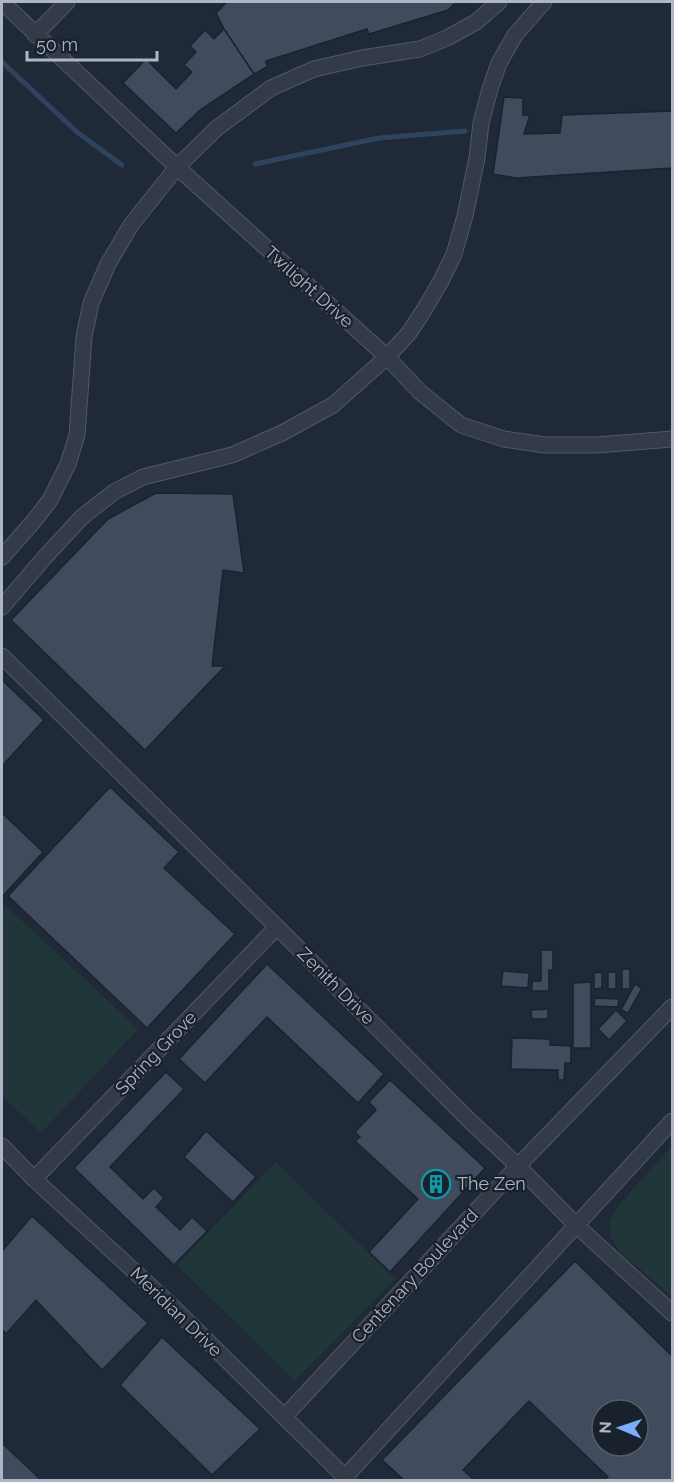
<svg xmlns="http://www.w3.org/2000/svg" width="674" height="1482" font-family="Raleway,sans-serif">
	<rect width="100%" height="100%" fill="#1f2937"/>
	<!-- green -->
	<g fill="#213639">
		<path d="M5 905 138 1029 41 1133 2 1096V909Z"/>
		<path d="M672 1146V1297L619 1251 611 1237 609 1222 620 1204Z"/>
		<path d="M276 1162 395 1279 295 1381 177 1265Z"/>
	</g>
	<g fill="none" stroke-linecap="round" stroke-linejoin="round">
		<!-- stream -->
		<g stroke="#30435e" stroke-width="5">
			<path d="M2 62 77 132 122 165"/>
			<path d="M255 164 379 138 465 131"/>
		</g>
	</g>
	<!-- building -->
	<g fill="#404c5d" stroke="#1a232e" stroke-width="1.5" fill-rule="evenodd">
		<path d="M227 2H456L448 10 369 34 367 29 266 61 267 67 254 74 224 29 216 13Z"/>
		<path d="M224 29 254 74 200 110 176 133 123 83 146 59 176 89 192 72 184 65 196 52 190 46 205 30 214 39Z"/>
		<path d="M504 97 523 98V115H530L524 134 560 133 562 115 672 111V168L516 178 493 174Z"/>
		<path d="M156 493 233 494 244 573 223 570 212 666H225L145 750 11 620 108 519Z"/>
		<path d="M2 680 44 720 2 766Z"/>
		<path d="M110 787 179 852 164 868 235 934 147 1028 8 896Z"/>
		<path d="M2 813 43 852 2 897Z"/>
		<path d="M541 950H553V970H549V991H532V981H541Z"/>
		<path d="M267 964 384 1074 358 1103 267 1017 205 1083 179 1059Z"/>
		<rect x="622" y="969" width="8" height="20"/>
		<path d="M503 971 529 973 528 988 501 986Z"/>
		<path d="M602 972V988L594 989V973Z"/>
		<rect x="608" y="972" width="8" height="17"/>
		<path d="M591 982V1048H573V983Z"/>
		<path d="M635 984 642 988 628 1013 621 1010Z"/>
		<path d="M595 998 619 999 618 1007 594 1006Z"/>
		<path d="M548 1009V1019H532L531 1010Z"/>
		<path d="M616 1010 627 1021 609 1040 598 1029Z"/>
		<path d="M512 1038 550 1039V1045L571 1046V1063H565L564 1080H558V1070L511 1069Z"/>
		<path d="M166 1072 184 1089 110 1167 143 1199 154 1188 164 1198 156 1207 180 1230 192 1217 207 1231 174 1265 74 1168Z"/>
		<path d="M390 1080 485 1168 390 1272 369 1252 418 1199 355 1141 360 1137 355 1132 376 1110 369 1102Z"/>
		<path d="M206 1131 256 1177 233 1202 184 1157Z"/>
		<path d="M32 1216 148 1323 102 1370 36 1300 6 1334 2 1329V1251Z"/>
		<path d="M575 1261 672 1356V1480H604L608 1477 529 1401 463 1470 474 1480H404L382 1460ZM602 1410H638V1446H602Z"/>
		<path d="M162 1337 260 1429 212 1475 120 1385Z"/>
		<path d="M2 1443 41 1480H2Z"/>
	</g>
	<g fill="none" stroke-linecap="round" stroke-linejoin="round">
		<!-- street casing -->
		<g stroke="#505966" stroke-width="17">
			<g id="street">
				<path d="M2 2 177 167 387 357 420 392 461 425 504 439 545 445H597L672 439"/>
				<path d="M35 35 67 2"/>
				<path d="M2 557 33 522 50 500 68 464 77 435 84 337 91 303 108 264 131 225 177 167 217 128 271 88 314 69 362 58 420 49 447 38 476 22 499 2"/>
				<path d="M2 607 45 557 82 517 114 492 143 477 232 455 282 433 333 405 387 357 409 333 424 310 441 281 454 254 465 216 477 158 481 123 490 89 499 63 515 35 544 2"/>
				<path d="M2 656 277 927 469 1120 518 1166 576 1225 672 1313"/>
				<path d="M2 1146 34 1179 172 1306 348 1480"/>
				<path d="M34 1179 277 927"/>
				<path d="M284 1417 518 1166 672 1007"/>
				<path d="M345 1477 672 1121"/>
			</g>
		</g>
		<!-- street -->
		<use href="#street" stroke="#333b48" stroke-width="15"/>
	</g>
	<!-- icons -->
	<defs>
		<g id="building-ring" transform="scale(1.5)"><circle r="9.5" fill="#18212c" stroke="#0f9aa8" stroke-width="1.5"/><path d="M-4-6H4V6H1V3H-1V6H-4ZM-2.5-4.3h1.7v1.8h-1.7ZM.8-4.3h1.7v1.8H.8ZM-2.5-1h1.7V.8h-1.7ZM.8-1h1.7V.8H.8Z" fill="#0f9aa8"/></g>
	</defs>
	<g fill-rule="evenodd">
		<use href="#building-ring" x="436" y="1184"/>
	</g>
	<g text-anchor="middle" stroke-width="4.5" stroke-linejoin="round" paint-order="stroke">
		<!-- street labels -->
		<g font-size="18" fill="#adb6c5" stroke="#18212c">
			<text transform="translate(309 287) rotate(42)" y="6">Twilight Drive</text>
			<text transform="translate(336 986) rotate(45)" y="6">Zenith Drive</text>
			<text transform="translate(156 1053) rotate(-46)" y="6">Spring Grove</text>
			<text transform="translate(415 1276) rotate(-47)" y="6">Centenary Boulevard</text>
			<text transform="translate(176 1312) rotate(44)" y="6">Meridian Drive</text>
		</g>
		<!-- poi labels -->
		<g font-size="18" fill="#adb6c5" stroke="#18212c" text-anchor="start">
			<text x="457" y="1190">The Zen</text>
		</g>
	</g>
	<!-- border -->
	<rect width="674" height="1482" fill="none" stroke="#adb6c5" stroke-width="6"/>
	<!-- north arrow -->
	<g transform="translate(620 1428) rotate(272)"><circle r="28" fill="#18212c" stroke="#545d69" stroke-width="1.5"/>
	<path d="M0-4.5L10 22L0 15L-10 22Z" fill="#7badfb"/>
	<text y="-9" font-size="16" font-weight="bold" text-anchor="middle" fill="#adb6c5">N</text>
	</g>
	<!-- scale -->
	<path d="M27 51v9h130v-9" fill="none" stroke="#adb6c5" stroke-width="3"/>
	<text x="36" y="51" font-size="18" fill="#adb6c5" stroke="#18212c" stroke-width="4.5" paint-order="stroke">50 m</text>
</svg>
